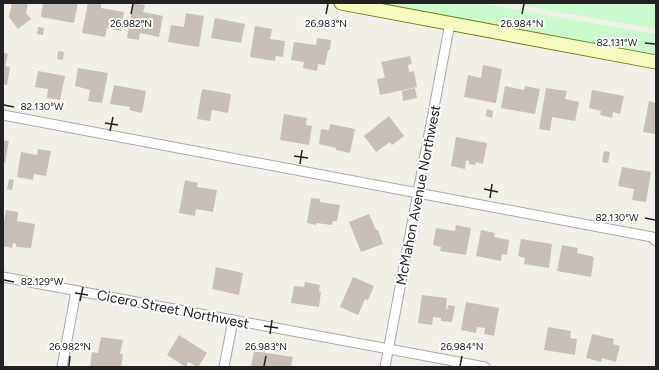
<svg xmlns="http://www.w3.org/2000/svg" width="659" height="370" font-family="Figtree,sans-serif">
	<rect width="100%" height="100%" fill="#f2efe9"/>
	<!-- park -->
	<g fill="#c8facc">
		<path d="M373 3H478L656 34V56Z"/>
		<path d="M508 3H656V29Z"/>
	</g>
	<!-- building -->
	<g fill="#c7bfb8">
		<path d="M12 3H28L26 13 31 19 18 29 9 17Z"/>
		<path d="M43 3H78L74 23 41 17Z"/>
		<path d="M88 3H101V8L124 12 121 31 107 28 105 37 82 33Z"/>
		<path d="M133 3 145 5 143 12 163 16 159 37 140 33 139 40 127 38Z"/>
		<path d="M186 13 204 16 199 47 168 42 171 25 184 27Z"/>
		<path d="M215 18 245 24 241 43 211 38Z"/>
		<path d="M255 26 272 29 270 39 285 41 283 57 276 56 275 61 250 57Z"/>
		<path d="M38 27 44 28 43 35 37 34Z"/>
		<path d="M317 38 331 40 330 50H328L325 65 318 64 317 71 303 68 304 62 291 60 294 42 316 45Z"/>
		<path d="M58 51 64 52 63 60 57 59Z"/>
		<path d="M3 53 8 54 5 66 10 67 7 85 3 84Z"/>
		<path d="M410 56 412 64 408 65 409 72 414 71 417 87 380 95 377 79 385 78 381 62Z"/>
		<path d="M483 65 502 69 496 103 464 97 468 75 481 78Z"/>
		<path d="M78 68 108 73 102 103 88 101 90 90 75 86Z"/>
		<path d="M38 71 65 76 60 100 47 98 48 89 35 87Z"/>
		<path d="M114 85 146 91 142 113 129 110 130 107 110 104Z"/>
		<path d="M505 86 524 90 525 86 540 89 535 114 501 108Z"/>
		<path d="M415 88 417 98 403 101 402 91Z"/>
		<path d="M546 88 567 91 565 99 579 102 575 121 552 117 550 131 539 129Z"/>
		<path d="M202 89 231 94 228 113 212 110 210 121 197 119Z"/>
		<path d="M592 90 624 96 620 114 613 112 612 118 600 115 601 111 589 108Z"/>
		<path d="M649 101 656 103V134L643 132Z"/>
		<path d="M487 109 493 111 492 118 486 116Z"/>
		<path d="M284 114 307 118 306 125 312 126 309 145 280 140Z"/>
		<path d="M389 116 404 136 392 145 390 142 376 152 364 136Z"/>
		<path d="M330 124 355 129 350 153 336 150V148L319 144 321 129 329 130Z"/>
		<path d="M456 137 487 143 483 164 476 162 475 165 469 164V161L466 160 465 169 451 166Z"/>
		<path d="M3 140 9 141 5 163H3Z"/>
		<path d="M38 149 51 151 46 176 34 174 33 180 17 177 21 152 37 155Z"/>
		<path d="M604 151 610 152 608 163 602 162Z"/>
		<path d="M622 167 651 172 646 202 632 200 634 189 618 186Z"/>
		<path d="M9 179 14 180 12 190 7 189Z"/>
		<path d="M185 180 198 183 197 187 217 190 213 212 196 209 195 216 179 213Z"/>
		<path d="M311 198 320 199V202L340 205 337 221H333L332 225 316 223V225L307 223Z"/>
		<path d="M6 210 18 212 17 221 35 224 31 248 16 247V244L13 243 12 248 3 246V228Z"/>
		<path d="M369 214 376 230H378L383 244 361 252 349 222Z"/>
		<path d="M456 225 471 228 466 255 440 251 441 247 433 245 436 228 455 231Z"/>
		<path d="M481 230 495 233 494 237 509 240 507 255 502 254 501 261 476 256Z"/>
		<path d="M521 239 552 244 549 268 524 264 525 258 518 256Z"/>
		<path d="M562 245 578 248 577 253 594 257 591 277 557 271Z"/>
		<path d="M216 267 243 273 239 295 212 289Z"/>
		<path d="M353 277 374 286 368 300 365 299 358 315 340 307Z"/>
		<path d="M305 282 320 285 319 291 321 292 319 307 291 303 294 286 304 287Z"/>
		<path d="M422 295 447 298 446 309 447 310 448 305 455 306 452 322 441 321V318L433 317 432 325 418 323Z"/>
		<path d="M466 302 499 308 494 336 484 334 485 328 477 327 476 333 461 330Z"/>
		<path d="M548 327 571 331 570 338 577 339 575 355 544 350Z"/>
		<path d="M592 334 614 339 613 344 620 346 616 362 602 358 601 362 586 358Z"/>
		<path d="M179 335 207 353 198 367 188 362 186 367 167 355Z"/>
		<path d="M101 337 123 340 120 354H123L121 367H90L92 352 98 353Z"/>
		<path d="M254 351 293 357 291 367H251Z"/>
	</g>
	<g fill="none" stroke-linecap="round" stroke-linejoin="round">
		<!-- street casing -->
		<g stroke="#a9a9a9" stroke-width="11">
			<g id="street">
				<path d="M3 115 652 237 656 241"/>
				<path d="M3 277 485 367"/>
				<path d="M62 367 76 291"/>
				<path d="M224 367 233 320"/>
				<path d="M385 367 450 23"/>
			</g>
		</g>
		<!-- secondary casing -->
		<g stroke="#707d05" stroke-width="15">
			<path id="secondary" d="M341 3 656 62"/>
		</g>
		<!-- street -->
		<use href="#street" stroke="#fff" stroke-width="9"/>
		<!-- secondary -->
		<use href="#secondary" stroke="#f7fabf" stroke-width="13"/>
	</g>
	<!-- ticks -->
	<path fill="none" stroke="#222" stroke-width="1.5" d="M131 14 133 4M326 14 328 4M522 14 524 4M645 43 655 44M4 105 14 107M105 123 118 125M110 131 113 117M294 156 308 158M300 164 302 150M484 189 498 192M490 198 492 184M645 218 655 220M4 280 14 282M75 293 88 295M80 301 83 287M264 326 278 328M270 334 272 320M69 366 70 356M264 366 266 356M460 366 462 356"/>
	<g text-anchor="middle" stroke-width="4" stroke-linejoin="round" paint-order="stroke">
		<!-- street labels -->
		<g font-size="14" fill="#222" stroke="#fff">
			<text transform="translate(418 195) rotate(-79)" y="5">McMahon Avenue Northwest</text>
			<text transform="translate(173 309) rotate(11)" y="5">Cicero Street Northwest</text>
		</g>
	</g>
	<g font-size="10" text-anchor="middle" fill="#222" stroke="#fff" stroke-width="4" stroke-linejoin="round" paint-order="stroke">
		<text x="131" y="27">26.982°N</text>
		<text x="326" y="27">26.983°N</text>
		<text x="522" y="27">26.984°N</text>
		<text x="617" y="46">82.131°W</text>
		<text x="42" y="110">82.130°W</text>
		<text x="617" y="221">82.130°W</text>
		<text x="42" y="285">82.129°W</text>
		<text x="70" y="350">26.982°N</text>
		<text x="266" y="350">26.983°N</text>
		<text x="462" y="350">26.984°N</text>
	</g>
	<!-- border -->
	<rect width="659" height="370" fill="none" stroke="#222222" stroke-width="8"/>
</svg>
